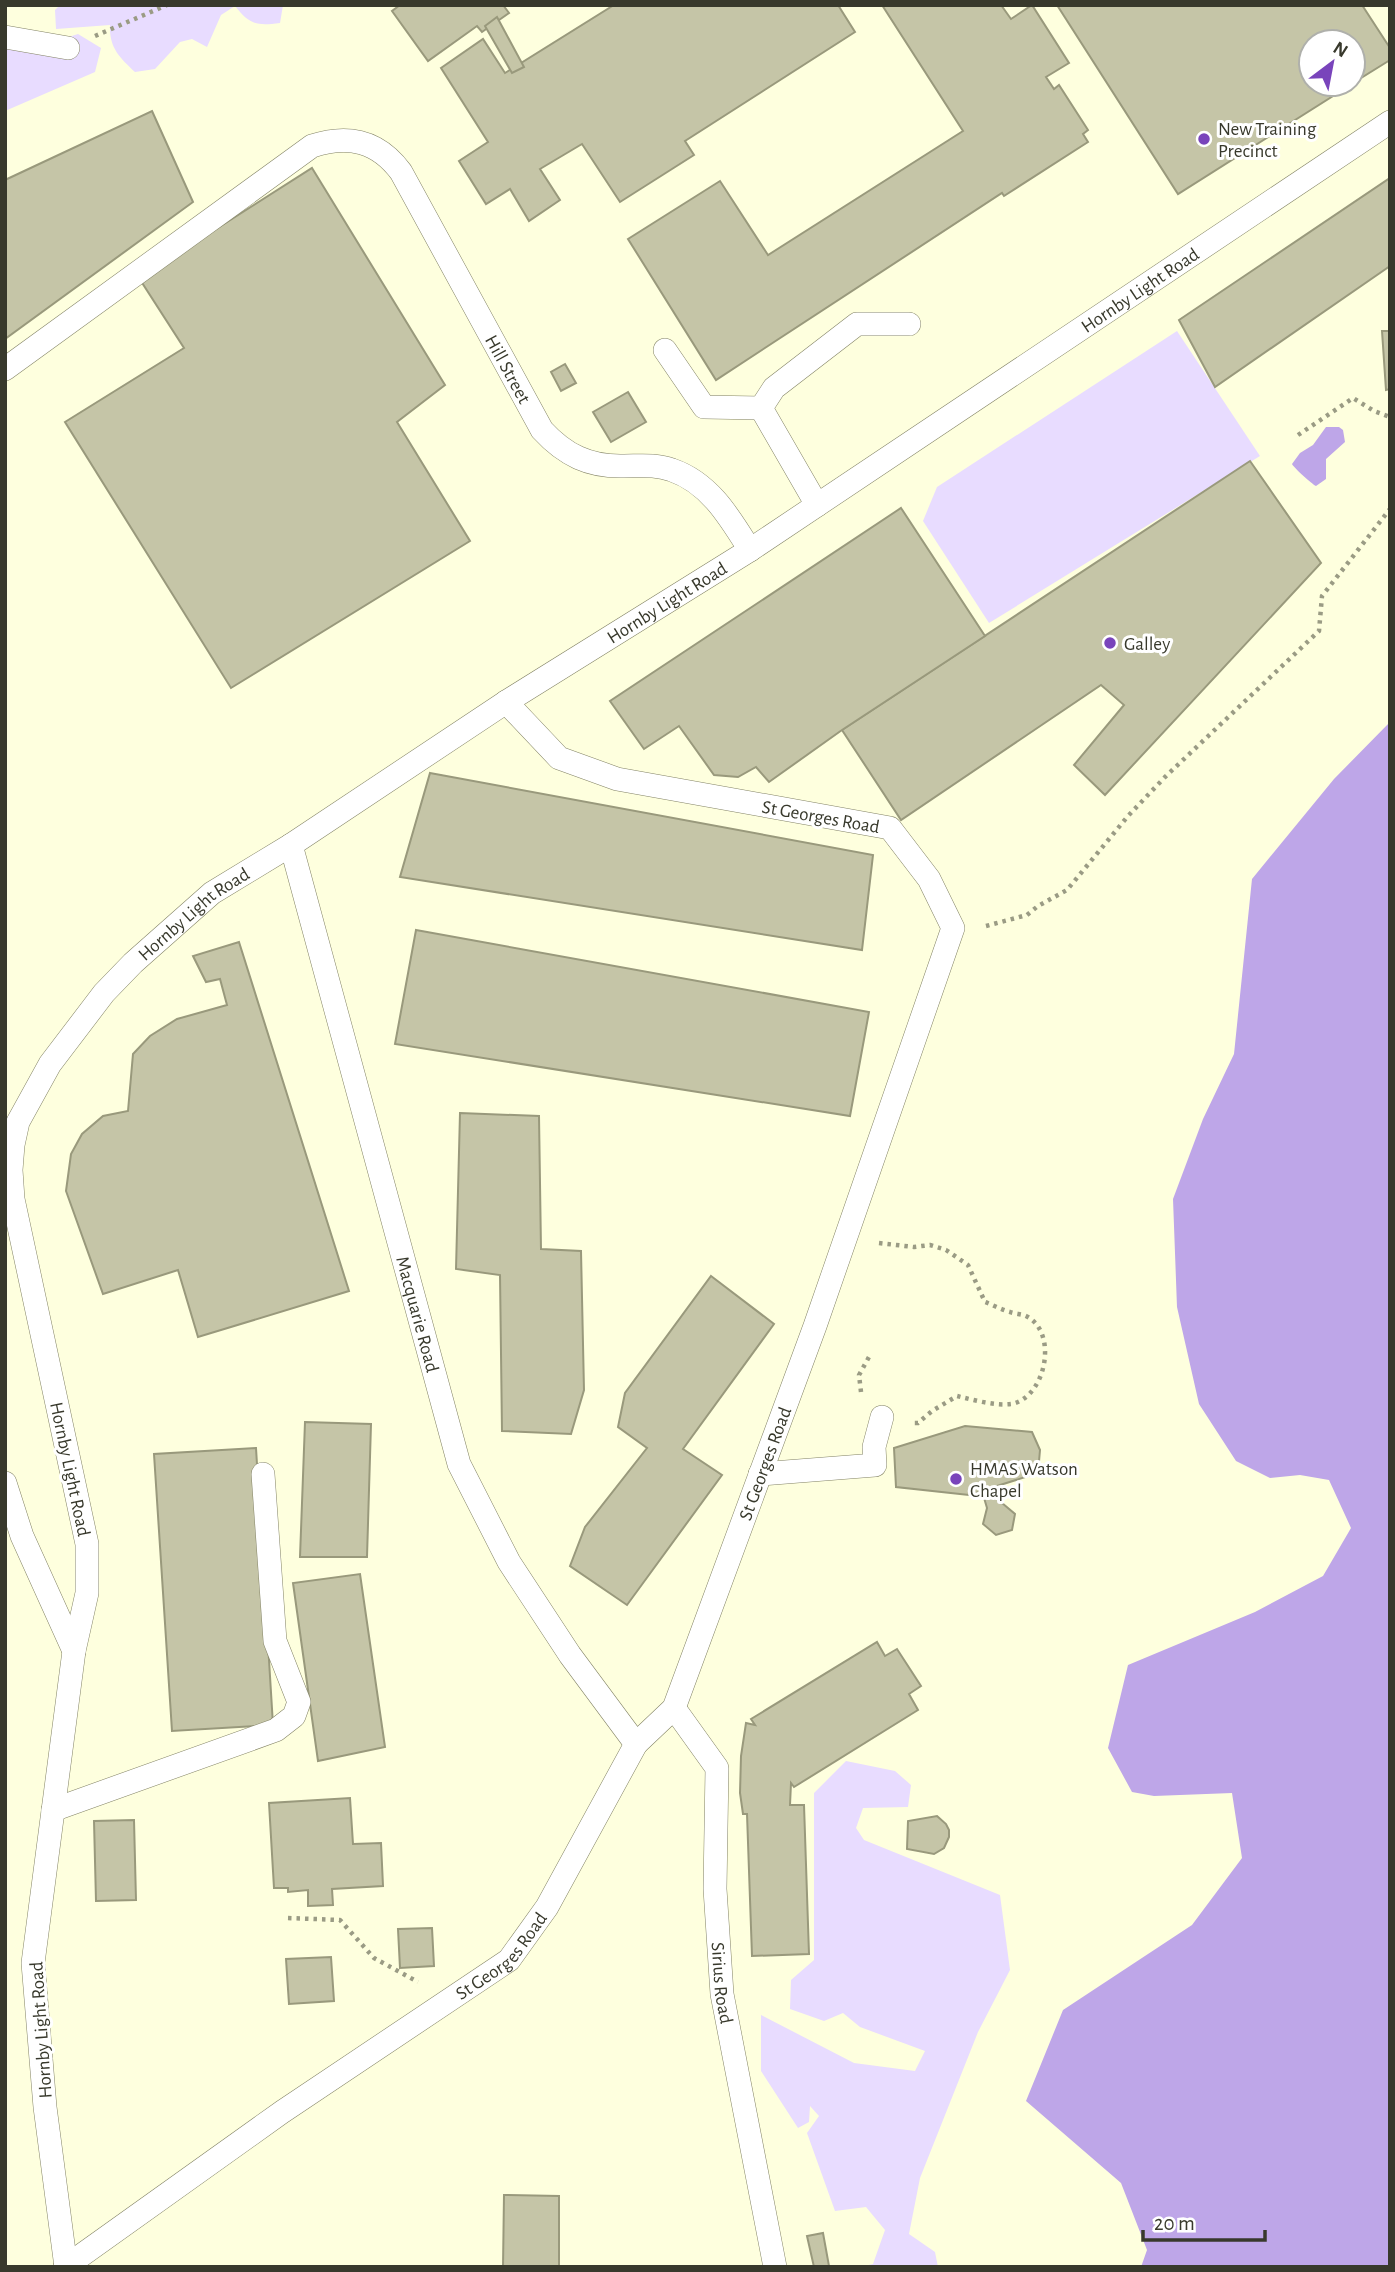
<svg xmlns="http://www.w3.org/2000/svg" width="1395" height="2272" font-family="'Alegreya Sans',sans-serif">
	<rect width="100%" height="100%" fill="#feffde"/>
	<!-- green -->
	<g fill="#e8dcff">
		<path d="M60 5H283L280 23C257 26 250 25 235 6L221 15 207 47 192 39 180 42 155 69 135 72C119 57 109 47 110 25L56 29 55 10Z"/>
		<path d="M78 34 101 48 95 72 5 111V44L56 41Z"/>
		<path d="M1177 331 1260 456 989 623 923 521 937 487Z"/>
		<path d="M846 1761 895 1771 911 1785 908 1807 863 1808 856 1828 864 1840 1000 1895 1010 1970 978 2032 920 2178 909 2234 935 2252 938 2267H859L873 2264 885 2230 866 2207 835 2211 807 2133 819 2116 810 2106 809 2122 798 2128 761 2071V2015L854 2063 915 2071 925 2051 860 2027 843 2013 824 2021 790 2009 791 1980 814 1960V1793Z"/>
	</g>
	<!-- water -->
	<g fill="#bea6e8">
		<path d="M1326 427H1339L1343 430 1345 442 1326 459V479L1316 486C1312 484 1294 468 1292 464L1300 453 1313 445Z"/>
		<path d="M1390 722V2267H1141L1147 2250 1121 2183 1026 2101 1063 2010 1192 1925 1242 1858 1232 1793 1154 1796 1132 1792 1108 1748 1128 1665 1255 1612 1323 1576 1351 1528 1329 1480 1300 1475 1270 1478 1236 1461 1199 1404 1177 1307 1173 1199 1203 1119 1234 1054 1252 879 1334 779Z"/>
	</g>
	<!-- building -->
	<g fill="#c5c5a7" stroke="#99997c" stroke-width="2">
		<path d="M400 5H503L509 13 482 32 477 26 428 61 392 11Z"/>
		<path d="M614 5H838L855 32 685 141 694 155 620 202 582 144 540 169 560 200 529 221 510 189 486 204 459 161 488 142 441 68 483 39 505 73Z"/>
		<path d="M882 5H1001L1011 19 1032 5 1069 63 1046 77 1054 89 1059 85 1088 130 1083 134 1088 142 1004 196 1002 193 716 380 628 239 720 181 768 255 963 131Z"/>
		<path d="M1057 5H1362L1390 48V60L1353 83V42H1311V84H1352L1178 194Z"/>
		<path d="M497 17 524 67 512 73 485 26Z"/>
		<path d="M152 111 193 202 5 339V180Z"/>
		<path d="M312 168 445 385 397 422 470 541 231 688 65 422 184 348 139 278Z"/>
		<path d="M1390 178V266L1215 387 1179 320Z"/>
		<path d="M1382 331H1390V389L1386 390Z"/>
		<path d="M565 364 576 383 561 391 551 372Z"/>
		<path d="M628 392 646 422 611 442 593 412Z"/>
		<path d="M1250 461 1321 563 1105 795 1074 765 1124 705 1101 685 901 820 842 730Z"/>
		<path d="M901 508 985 636 842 730 769 782 756 767 738 777 714 775 679 726 644 749 610 701Z"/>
		<path d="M430 773 873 855 862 950 400 877Z"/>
		<path d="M416 930 869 1012 850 1116 395 1044Z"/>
		<path d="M239 942 349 1291 198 1337 178 1270 103 1294 66 1191 71 1154 82 1134 103 1116 128 1111 133 1054 150 1036 177 1019 227 1005 220 979 206 982 193 956Z"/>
		<path d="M460 1113 539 1116 541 1249 581 1251 584 1390 571 1434 502 1431 500 1275 456 1269Z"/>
		<path d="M711 1276 774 1324 683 1449 722 1475 627 1605 570 1566 585 1527 647 1448 618 1427 625 1393Z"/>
		<path d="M305 1422 371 1424 367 1557H300Z"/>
		<path d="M965 1426 1032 1432 1040 1450 1038 1473 997 1486 1002 1503 1015 1514 1012 1530 996 1535 983 1524 987 1508 982 1491 969 1495 896 1487 894 1448Z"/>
		<path d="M256 1448 273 1725 172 1731 154 1454Z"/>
		<path d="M360 1574 385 1747 318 1761 293 1583Z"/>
		<path d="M877 1642 885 1656 897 1649 921 1686 909 1694 918 1710 794 1787 791 1783 790 1805H804L809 1954 752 1956 747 1814H743L740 1793 741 1756 746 1723 755 1725 751 1719Z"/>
		<path d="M350 1798 353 1844 381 1843 383 1886 332 1889 333 1905 308 1906V1890L288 1892V1888H274L269 1803Z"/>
		<path d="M937 1816 946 1824 949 1830V1837L944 1848 934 1854 907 1849 908 1821Z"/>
		<path d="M134 1820 136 1900 96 1901 94 1821Z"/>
		<path d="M432 1928 434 1966 400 1968 398 1929Z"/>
		<path d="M331 1957 334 2001 289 2004 286 1959Z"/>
		<path d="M504 2195 559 2196V2267H503Z"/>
		<path d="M823 2233 829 2266 814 2267 807 2236Z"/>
	</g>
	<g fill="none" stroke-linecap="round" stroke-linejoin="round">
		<!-- service casing -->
		<g stroke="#838366" stroke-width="24">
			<g id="service">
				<path d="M5 37 68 48"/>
				<path d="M665 350 704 407 761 408"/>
				<path id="s1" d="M5 369 312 146C349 134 378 141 401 172L542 430C565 455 589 467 624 466 640 466 656 464 672 470 710 483 730 518 750 550"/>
				<path d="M817 505 761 408 774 388 857 324H909"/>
				<path id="s2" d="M291 845 459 1464 509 1562 570 1655 636 1744"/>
				<path d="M760 1474 875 1465 874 1447 882 1417"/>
				<path d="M5 1483 22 1536 74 1651"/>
				<path id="s3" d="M674 1708 717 1768 715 1889 722 1994 775 2267"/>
				<path d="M53 1810 276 1730 294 1716 299 1702 275 1641 263 1474"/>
				<path id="s4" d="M65 2267 282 2112 509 1960 547 1907 636 1744 674 1708 815 1326 953 928 929 879 890 828 617 779 559 758 506 702"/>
				<path id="s5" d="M66 2267 45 2107 33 1963 74 1651 87 1593V1544L13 1199 11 1170 13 1145 18 1122 50 1064 104 993 133 963 212 893 291 845 506 702 750 550 1390 122"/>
			</g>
		</g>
		<!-- path -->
		<g stroke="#9a9b84" stroke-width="4.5" stroke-dasharray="3.5 5" stroke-linecap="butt">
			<path d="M95 36 167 5"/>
			<path d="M1298 435 1353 398 1374 411 1390 417"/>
			<path d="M986 926 1027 915 1038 906 1067 890 1128 816 1165 777 1319 631 1322 596 1390 509"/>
			<path d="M879 1243 914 1247 930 1245 946 1250 968 1265 985 1302C993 1305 1002 1310 1010 1312 1015 1314 1022 1314 1026 1316 1059 1332 1046 1398 1011 1404 994 1406 974 1400 957 1396L932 1411 918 1423H912"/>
			<path d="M861 1392 859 1375 869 1357"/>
			<path d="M288 1918 340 1920 374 1958 418 1982"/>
		</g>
		<!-- service -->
		<use href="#service" stroke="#fff" stroke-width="23"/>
	</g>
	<!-- markers -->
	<g fill="#7944bb" stroke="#fff" stroke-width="2.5">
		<circle cx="1204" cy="139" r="7"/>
		<circle cx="1110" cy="643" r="7"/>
		<circle cx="956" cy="1479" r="7"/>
	</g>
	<g text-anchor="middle" stroke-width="6" stroke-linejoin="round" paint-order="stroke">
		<!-- poi labels -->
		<g font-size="19" fill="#38392c" stroke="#fff" text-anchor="start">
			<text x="1218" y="135">New Training<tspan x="1218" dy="22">Precinct</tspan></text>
			<text x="1124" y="650">Galley</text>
			<text x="970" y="1475">HMAS Watson<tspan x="970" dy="22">Chapel</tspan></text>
		</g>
		<!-- street labels -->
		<g font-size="19" fill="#38392c" stroke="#fff">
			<text dy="7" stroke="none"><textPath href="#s5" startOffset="2569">Hornby Light Road</textPath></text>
			<text dy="7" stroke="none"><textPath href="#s1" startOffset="704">Hill Street</textPath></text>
			<text dy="7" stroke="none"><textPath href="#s5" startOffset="2002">Hornby Light Road</textPath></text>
			<text transform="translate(821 816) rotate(10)" y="7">St Georges Road</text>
			<text dy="7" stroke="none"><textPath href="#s5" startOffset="1435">Hornby Light Road</textPath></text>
			<text dy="7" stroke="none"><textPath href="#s2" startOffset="486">Macquarie Road</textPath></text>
			<text dy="7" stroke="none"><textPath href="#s4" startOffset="1104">St Georges Road</textPath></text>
			<text transform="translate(71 1469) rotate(78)" y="7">Hornby Light Road</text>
			<text dy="7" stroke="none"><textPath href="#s4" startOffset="537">St Georges Road</textPath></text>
			<text dy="7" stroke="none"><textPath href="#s3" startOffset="289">Sirius Road</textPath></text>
			<text transform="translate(40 2030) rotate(-94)" y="7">Hornby Light Road</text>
		</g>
	</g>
	<!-- border -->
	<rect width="1395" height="2272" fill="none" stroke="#38392c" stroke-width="14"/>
	<!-- north arrow -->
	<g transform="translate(1332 63) rotate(32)"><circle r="33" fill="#ffffff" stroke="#afb0ab" stroke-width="2"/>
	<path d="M0-5L12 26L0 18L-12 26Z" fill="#7944bb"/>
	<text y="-10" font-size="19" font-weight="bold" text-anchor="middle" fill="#38392c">N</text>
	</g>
	<!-- scale -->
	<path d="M1143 2230v10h122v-10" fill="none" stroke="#38392c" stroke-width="3.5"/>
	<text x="1154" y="2230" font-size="21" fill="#38392c" stroke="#ffffff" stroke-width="5" paint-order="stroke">20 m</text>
</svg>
